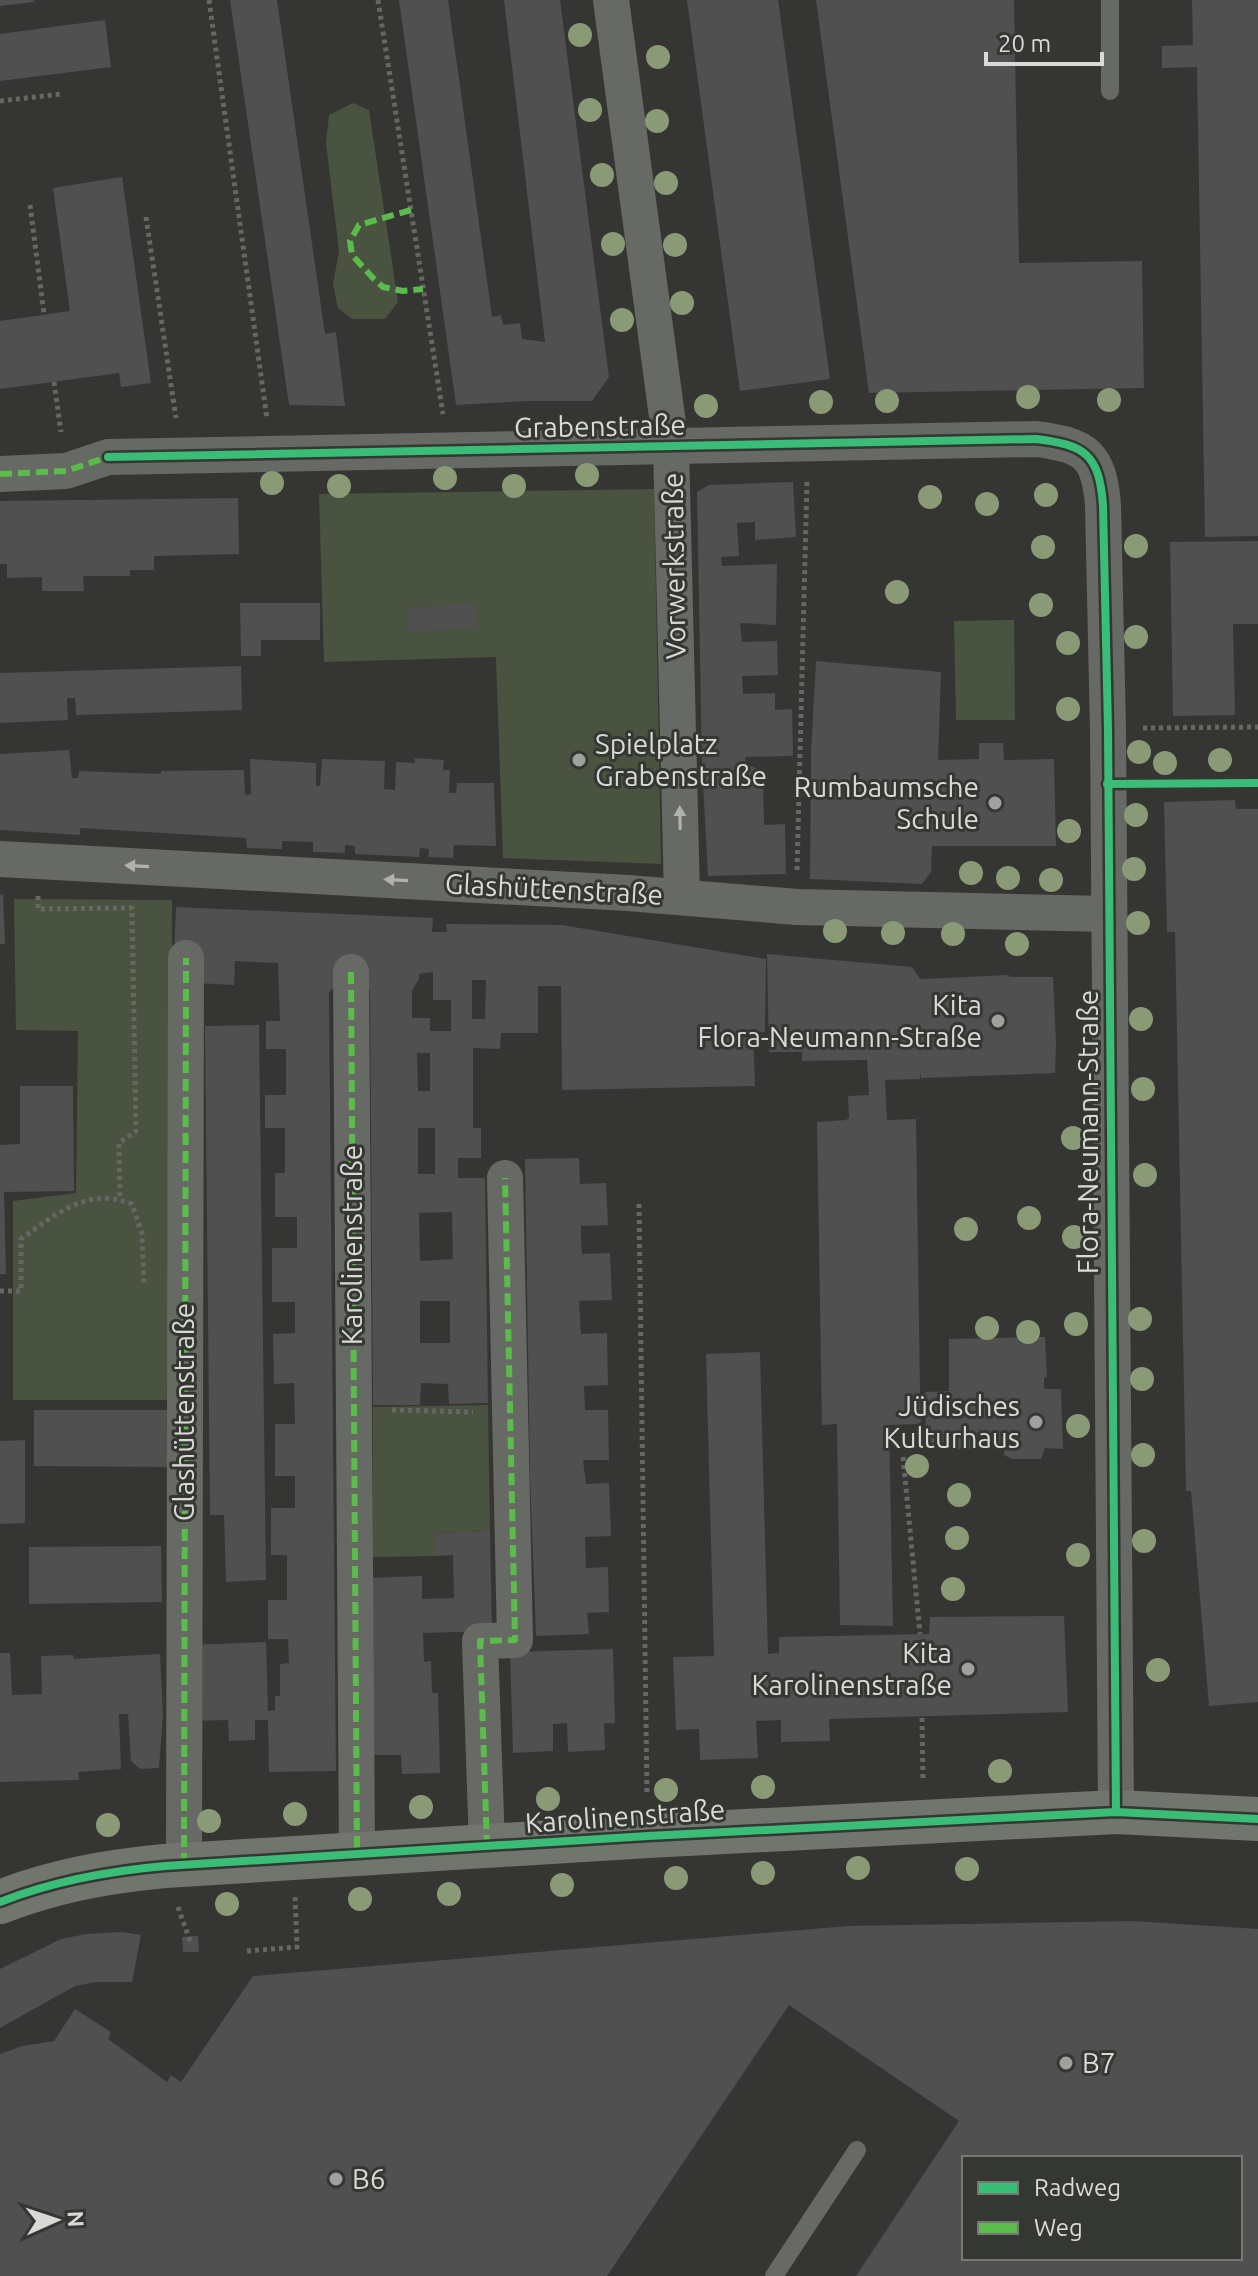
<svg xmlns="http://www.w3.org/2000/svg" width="1258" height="2276" font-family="Ubuntu,sans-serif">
	<rect width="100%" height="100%" fill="#353633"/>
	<!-- green -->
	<g fill="#4a533f">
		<path d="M353 103 369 110 398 302 385 319H352L338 308 333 284 339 251 326 143 329 115Z"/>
		<path d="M654 489 661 864 503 858 496 657 324 662 319 494Z"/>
		<path d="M1014 620 1015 720H956L954 621Z"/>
		<path d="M14 899 172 900V1400H13V1201L76 1193 78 1031 16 1030Z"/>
		<path d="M488 1405 490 1531 435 1533V1556L373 1557V1407Z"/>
	</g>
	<!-- building -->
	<g fill="#4f504f" fill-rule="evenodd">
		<path d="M0 0H34V2L0 6Z"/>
		<path d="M230 0H277L325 334 336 332 345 406 289 405Z"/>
		<path d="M399 0H448L492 317 501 315 503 325 520 323 522 339 545 342 504 0H560L609 377 592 401H528L456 405Z"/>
		<path d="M687 0H778L830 379 740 391Z"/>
		<path d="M816 0H1014L1019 263 1142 261 1144 388 869 393Z"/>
		<path d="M1192 0H1258V536L1205 537 1197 67 1162 68V46L1193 45Z"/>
		<path d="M105 20 111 67 0 81V34Z"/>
		<path d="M122 177 151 383 121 387 119 373 0 389V321L70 311 53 188Z"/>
		<path d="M793 482 796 537 755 540V522L737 523 739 556 721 557 722 566 777 564 776 625 740 623 742 642 777 641 778 675 742 676 743 694 775 693V710L792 709 793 756 745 757 746 764 763 771 764 825 785 824 786 874 708 876 702 765 697 492 709 485Z"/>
		<path d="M238 498 239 554 154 556V570H130V576H83L84 591H42V577L7 578V564H0V501Z"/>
		<path d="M1258 541V624H1233L1235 715 1173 716 1170 542Z"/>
		<path d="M240 603H320V640H261V656H241Z"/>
		<path d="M476 603 478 627 408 632 406 608Z"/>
		<path d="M816 661 941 672 938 760 979 759V743H1003L1004 760 1054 759 1056 846H932L931 872 922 884 810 879 811 752Z"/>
		<path d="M241 666 242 710 76 715 75 698H67L68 720 0 723V673Z"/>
		<path d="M69 750 72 778H78L79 771 161 774V771L244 770 245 795 251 794 250 759 316 763V786H320L322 759 385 761 384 789 395 790 396 762 415 763 414 758 444 760 443 770H450L449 793H456L457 783H494L496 846 454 845 453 858 428 857 429 849 420 848 419 857 355 854V846L345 845V853L313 852V842L282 841V849L247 848 246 838 80 828V835L0 830V754Z"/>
		<path d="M1235 800 1236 809H1258V1702L1209 1706 1191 1491H1186L1175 932H1167L1164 802Z"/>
		<path d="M3 894 5 944H0V895Z"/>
		<path d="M176 907 433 918 432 932H447L446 924 562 925 766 959 765 1032 753 1033 755 1086 562 1090 561 986H538V1033H501L500 1049 473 1048V1128H481V1158H458V1178H485L488 1403 449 1404 448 1384 421 1383 420 1405H373L370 990 359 991 336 986 329 992 336 1771 269 1772 268 1720H255V1740L229 1741 228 1720 191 1721 188 1645 266 1642 268 1711 275 1710V1696H280V1664L289 1663 288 1639H268V1600H287V1555H271V1508H295V1476H275V1424H295L294 1383 274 1384 273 1334 295 1333V1302H272V1248H297V1217H275V1173H285V1128H265V1095H286V1049H266V1021H280L278 963 235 961 234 985 196 983 174 957ZM433 972V1000H451V1031H430V1018H412V990L419 979V974ZM472 980H486L485 1019H472ZM417 1053H430V1091H418ZM418 1128H435V1174H418ZM452 1212 453 1259 420 1261 419 1213ZM420 1301H450V1343H420Z"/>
		<path d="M767 954 912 967 920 979 1009 975V977H1053L1056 1042 1055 1073 921 1078V1070L920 1079 885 1080 887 1120 916 1119 920 1391 921 1424 889 1425 893 1626 840 1625 837 1424 822 1425 817 1122 846 1120 849 1118 848 1096 869 1095 867 1060 802 1061V1052H769Z"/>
		<path d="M259 1025 266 1580 226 1582 224 1515H210L205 1026Z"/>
		<path d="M20 1086H73L74 1191 4 1192 6 1274H0V1145L20 1144Z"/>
		<path d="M579 1158 580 1184 606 1183 608 1225 581 1226V1240L582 1254 610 1253 612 1300 579 1301 581 1334 607 1333 608 1385 584 1386 585 1410H608L609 1460H583L586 1484 609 1483 611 1536 585 1537 586 1568 608 1567 609 1612 587 1613 589 1634 536 1636 530 1476 525 1159Z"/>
		<path d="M1045 1337 1047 1378 1044 1377V1389H1061L1063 1449 1045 1448 1041 1459H1012L1004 1455V1449H926L925 1392 949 1391V1339Z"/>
		<path d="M760 1352 768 1654 779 1653V1637L929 1634 930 1617 1064 1616 1068 1712 829 1719 830 1741 781 1742V1720L756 1721 758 1758 700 1760 699 1729 676 1730 673 1657 714 1656 706 1354Z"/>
		<path d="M34 1410H172V1467L34 1466Z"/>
		<path d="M25 1440V1523L0 1524V1441Z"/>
		<path d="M490 1531 492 1631 423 1633 424 1662 431 1661 432 1693H438L440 1773 402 1774 401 1755H374L369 1578 422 1576V1599L454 1598 453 1555 435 1556 434 1533Z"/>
		<path d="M161 1546 162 1602 29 1604V1547Z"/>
		<path d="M613 1649 615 1723H604L605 1750 568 1752 567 1723 553 1724V1751L513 1753 510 1652Z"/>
		<path d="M0 1653H10L12 1695 42 1694 41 1656 73 1655 74 1659 160 1654 163 1714 159 1768 140 1769 131 1761 128 1714H119L121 1769 78 1772 79 1780 0 1782Z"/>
		<path d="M1133 1921 1258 1929V2276H856L959 2121 789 2005 607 2276H0V2054L22 2046 54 2041 75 2009 111 2032 108 2039 167 2082 171 2075 181 2082 253 1976 848 1926ZM964 2158H1240V2258H964Z"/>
		<path d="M122 1932 141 1935 132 1982H96L75 1986 0 2028V1969L61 1939 86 1934Z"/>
		<path d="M198 1936 199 1952H183L182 1937Z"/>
	</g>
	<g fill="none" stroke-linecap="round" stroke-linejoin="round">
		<!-- path -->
		<g stroke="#666764" stroke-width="5" stroke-dasharray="4 4" stroke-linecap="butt">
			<path d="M209 0 267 419"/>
			<path d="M378 0 443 414"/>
			<path d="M0 101 61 94"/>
			<path d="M30 205 44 314"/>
			<path d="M146 217 176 418"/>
			<path d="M54 382 61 432"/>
			<path d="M1143 728 1258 727"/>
			<path d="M797 870 807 481"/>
			<path d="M38 896V909L132 908 136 1131 119 1143 120 1199"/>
			<path d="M639 1204 647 1795"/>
			<path d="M0 1291H21V1239C55 1215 87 1186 132 1204L142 1234 144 1283"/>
			<path d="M392 1410 473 1412"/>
			<path d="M903 1457 920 1634"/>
			<path d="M922 1718 923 1780"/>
			<path d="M178 1907 191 1944"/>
			<path d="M247 1951 297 1947 295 1896"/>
		</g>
		<!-- lane -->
		<g stroke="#676964" stroke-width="18">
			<path d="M1110 0V91"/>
			<path d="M774 2276 857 2150"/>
		</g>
		<!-- street -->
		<g stroke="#676964" stroke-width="36">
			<path d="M611 0 671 446 682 896"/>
			<path d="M0 474 66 471 108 457 1036 439C1085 445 1099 454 1103 505L1108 729 1116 1812"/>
			<path d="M0 859 628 893 797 907 1108 914"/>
			<path d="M351 972 357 1855"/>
			<path d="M487 1847 480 1641 515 1640 505 1178"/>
			<path d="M184 1865 186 958"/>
		</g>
		<!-- secondary -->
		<path stroke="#71756e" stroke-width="44" d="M0 1902C53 1881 108 1871 165 1866L648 1836 1116 1812 1258 1819"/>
		<!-- quiet -->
		<g stroke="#5cbc4b" stroke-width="6" stroke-dasharray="12 6" stroke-linecap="butt">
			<path d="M411 210 359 225 350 241 352 255 373 278 383 287 403 291 423 289"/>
			<path d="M0 474 66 471 108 457"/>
			<path d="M351 972 357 1855"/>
			<path d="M487 1847 480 1641 515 1640 505 1178"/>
			<path d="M184 1865 186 958"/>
		</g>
		<!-- cycleway casing -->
		<g stroke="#353732" stroke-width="13">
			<g id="cycleway">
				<path d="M108 457 1036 439C1085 445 1099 454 1103 505L1108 729 1116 1812"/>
				<path d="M1107 784 1258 783"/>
				<path d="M0 1902C53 1881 108 1871 165 1866L648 1836 1116 1812 1258 1819"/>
			</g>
		</g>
		<!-- cycleway -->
		<use href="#cycleway" stroke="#3abd76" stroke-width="8"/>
	</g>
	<!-- trees -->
	<g fill="#8b9a76">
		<circle cx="580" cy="35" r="12"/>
		<circle cx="658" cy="57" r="12"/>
		<circle cx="590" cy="110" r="12"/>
		<circle cx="657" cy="121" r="12"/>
		<circle cx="602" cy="175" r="12"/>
		<circle cx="666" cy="183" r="12"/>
		<circle cx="613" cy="244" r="12"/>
		<circle cx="675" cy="245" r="12"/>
		<circle cx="682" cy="303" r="12"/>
		<circle cx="622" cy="320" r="12"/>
		<circle cx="1028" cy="397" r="12"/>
		<circle cx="1109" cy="400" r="12"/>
		<circle cx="887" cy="401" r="12"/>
		<circle cx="821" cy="402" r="12"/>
		<circle cx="706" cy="406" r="12"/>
		<circle cx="587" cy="475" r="12"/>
		<circle cx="445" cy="478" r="12"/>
		<circle cx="272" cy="483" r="12"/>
		<circle cx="339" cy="486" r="12"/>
		<circle cx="514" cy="486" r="12"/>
		<circle cx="1046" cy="495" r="12"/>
		<circle cx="930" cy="497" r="12"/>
		<circle cx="987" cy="504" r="12"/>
		<circle cx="1136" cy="546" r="12"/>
		<circle cx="1043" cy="547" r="12"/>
		<circle cx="897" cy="592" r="12"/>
		<circle cx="1041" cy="605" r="12"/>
		<circle cx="1136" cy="637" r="12"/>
		<circle cx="1068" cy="643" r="12"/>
		<circle cx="1068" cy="709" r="12"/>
		<circle cx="1139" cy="752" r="12"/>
		<circle cx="1220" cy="760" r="12"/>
		<circle cx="1165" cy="763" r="12"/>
		<circle cx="1136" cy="815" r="12"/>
		<circle cx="1069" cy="831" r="12"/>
		<circle cx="1134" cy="869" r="12"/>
		<circle cx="971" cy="873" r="12"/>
		<circle cx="1008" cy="878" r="12"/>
		<circle cx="1051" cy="880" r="12"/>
		<circle cx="1138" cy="923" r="12"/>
		<circle cx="835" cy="931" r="12"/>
		<circle cx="893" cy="933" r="12"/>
		<circle cx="953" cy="934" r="12"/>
		<circle cx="1017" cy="944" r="12"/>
		<circle cx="1141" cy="1019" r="12"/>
		<circle cx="1143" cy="1089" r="12"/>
		<circle cx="1073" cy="1138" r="12"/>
		<circle cx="1145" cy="1175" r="12"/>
		<circle cx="1029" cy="1218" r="12"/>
		<circle cx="966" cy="1229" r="12"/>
		<circle cx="1074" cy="1237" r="12"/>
		<circle cx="1140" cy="1319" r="12"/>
		<circle cx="1076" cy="1324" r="12"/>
		<circle cx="987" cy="1328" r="12"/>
		<circle cx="1028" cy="1332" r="12"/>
		<circle cx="1142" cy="1379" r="12"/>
		<circle cx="1078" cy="1426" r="12"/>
		<circle cx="1143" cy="1455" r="12"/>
		<circle cx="917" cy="1466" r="12"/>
		<circle cx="959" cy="1495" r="12"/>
		<circle cx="957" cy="1538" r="12"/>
		<circle cx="1144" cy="1541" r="12"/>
		<circle cx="1078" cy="1555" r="12"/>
		<circle cx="953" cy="1589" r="12"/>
		<circle cx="1158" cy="1670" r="12"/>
		<circle cx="1000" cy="1771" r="12"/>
		<circle cx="763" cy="1787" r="12"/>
		<circle cx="666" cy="1790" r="12"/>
		<circle cx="548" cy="1799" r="12"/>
		<circle cx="421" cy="1807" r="12"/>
		<circle cx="295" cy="1814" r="12"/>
		<circle cx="209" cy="1821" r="12"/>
		<circle cx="108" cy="1825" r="12"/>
		<circle cx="858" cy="1868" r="12"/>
		<circle cx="967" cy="1869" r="12"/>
		<circle cx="763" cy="1873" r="12"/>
		<circle cx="676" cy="1878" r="12"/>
		<circle cx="562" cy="1885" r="12"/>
		<circle cx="449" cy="1894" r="12"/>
		<circle cx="360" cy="1899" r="12"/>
		<circle cx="227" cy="1904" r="12"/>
	</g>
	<!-- one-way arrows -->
	<defs><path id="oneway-solid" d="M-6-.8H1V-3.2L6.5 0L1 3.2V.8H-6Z" transform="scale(2)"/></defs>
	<g fill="#b0b2af">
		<use href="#oneway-solid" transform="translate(680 818) rotate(-91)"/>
		<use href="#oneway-solid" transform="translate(137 866) rotate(-177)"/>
		<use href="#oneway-solid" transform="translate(396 880) rotate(-177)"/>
	</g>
	<!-- markers -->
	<g fill="#9fa19e" stroke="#353732" stroke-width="3">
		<circle cx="579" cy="760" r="8"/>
		<circle cx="995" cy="803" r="8"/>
		<circle cx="998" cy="1021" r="8"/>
		<circle cx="1036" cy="1422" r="8"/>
		<circle cx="968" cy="1669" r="8"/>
		<circle cx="1066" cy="2063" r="8"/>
		<circle cx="336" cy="2179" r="8"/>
	</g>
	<g text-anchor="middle" stroke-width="6" stroke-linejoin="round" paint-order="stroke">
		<!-- street labels -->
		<g font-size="28" fill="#d8dad7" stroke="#353732">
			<text transform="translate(600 426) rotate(-1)" y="10">Grabenstraße</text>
			<text transform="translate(674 566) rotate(-91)" y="10">Vorwerkstraße</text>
			<text transform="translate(554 889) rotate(3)" y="10">Glashüttenstraße</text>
			<text transform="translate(1088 1132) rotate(-90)" y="10">Flora-Neumann-Straße</text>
			<text transform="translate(352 1245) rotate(-90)" y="10">Karolinenstraße</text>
			<text transform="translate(184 1412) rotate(-90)" y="10">Glashüttenstraße</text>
			<text transform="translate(625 1816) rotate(-4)" y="10">Karolinenstraße</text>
		</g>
		<!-- poi labels -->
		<g font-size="28" fill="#d8dad7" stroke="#353732" text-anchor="end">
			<text x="595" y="754" text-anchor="start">Spielplatz<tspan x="595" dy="32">Grabenstraße</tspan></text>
			<text x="979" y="797">Rumbaumsche<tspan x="979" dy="32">Schule</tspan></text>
			<text x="982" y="1015">Kita<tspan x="982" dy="32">Flora-Neumann-Straße</tspan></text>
			<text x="1020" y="1416">Jüdisches<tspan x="1020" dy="32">Kulturhaus</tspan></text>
			<text x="952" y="1663">Kita<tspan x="952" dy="32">Karolinenstraße</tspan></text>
			<text x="1082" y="2073" text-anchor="start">B7</text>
			<text x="352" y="2189" text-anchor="start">B6</text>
		</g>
	</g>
	<!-- legend -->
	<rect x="962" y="2156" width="280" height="104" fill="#353732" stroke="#767874" stroke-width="2"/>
	<rect x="978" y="2182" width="40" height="12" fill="#3abd76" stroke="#767874" stroke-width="2"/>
	<text x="1034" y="2196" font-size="24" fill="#d8dad7">Radweg</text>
	<rect x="978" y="2222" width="40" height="12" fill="#5cbc4b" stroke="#767874" stroke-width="2"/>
	<text x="1034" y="2236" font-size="24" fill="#d8dad7">Weg</text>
	<!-- north arrow -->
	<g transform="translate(56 2220) rotate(87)" stroke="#353732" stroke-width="6" paint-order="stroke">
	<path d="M0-6L14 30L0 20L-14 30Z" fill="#d8dad7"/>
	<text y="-12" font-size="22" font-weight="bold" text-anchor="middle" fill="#d8dad7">N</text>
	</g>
	<!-- scale -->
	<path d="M986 52v12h116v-12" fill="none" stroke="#d8dad7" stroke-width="4"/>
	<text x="998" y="52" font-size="24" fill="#d8dad7" stroke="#353732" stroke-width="6" paint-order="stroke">20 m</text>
</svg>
